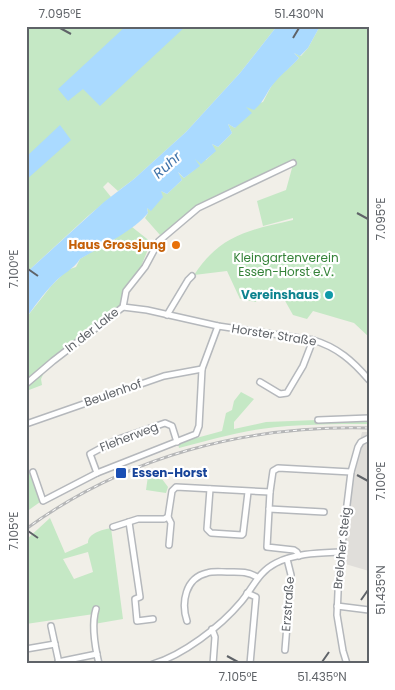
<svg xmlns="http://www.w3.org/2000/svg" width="395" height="690" font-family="Poppins,sans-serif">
	<rect width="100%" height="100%" fill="#f1efe8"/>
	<!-- industrial -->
	<path fill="#e0deda" d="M362 432H369V571L342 563 352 473Z"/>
	<!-- green -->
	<g fill="#c5e8c5" fill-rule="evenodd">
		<path d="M26 26H277L240 73 186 132 134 179 118 191 108 182 103 187 111 197 88 216 26 273Z"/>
		<path d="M320 26H369V337L354 323 313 311 307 319 293 315 279 290 268 295H257L256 302 240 299 227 271 194 275C220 235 249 230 293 220V218L263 226 257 201 286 190 292 168 289 165 203 203 173 228 160 235 145 218 148 213 147 208 151 210 161 191 167 194 182 180 177 172 184 178 199 166 194 159 206 160 215 151 212 144 218 147 232 133 228 124 235 128 246 107 263 102C267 95 270 87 275 81 282 73 291 67 299 58L294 53 301 56 308 48Z"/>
		<path d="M132 227 151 242 142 264 144 266 125 290 122 306 47 366 41 379 42 385 29 390 26 394V318L52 285 67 270 76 267 80 259Z"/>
		<path d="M241 392 254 399 234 422V429L266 422 369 418V424C333 424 297 424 261 429 233 433 206 441 179 448L178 443 222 431 226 413 232 410 234 401Z"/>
		<path d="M26 463 40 502 26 512Z"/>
		<path d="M153 474 159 475 168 487 166 493 146 490 148 476Z"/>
		<path d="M50 518 65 553 88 543C88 533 102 530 111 528L123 619 94 624V614L26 624V540ZM88 552 93 572 74 579 63 559Z"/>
	</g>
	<!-- water -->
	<g fill="#aadaff">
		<path d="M126 26H186L100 106 83 89 68 101 58 89Z"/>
		<path d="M277 26H320L308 48 300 56 294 53 299 58C291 67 283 73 276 81 266 91 266 100 254 110L246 107 252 113 235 128 228 124 232 133 218 147 212 144 216 151 201 164 195 159 200 166 184 178 178 172 182 180 167 194 161 191 163 197 151 211 147 208 148 213C132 232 102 246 80 259 74 269 62 274 54 283 43 294 35 306 26 318V273L104 202 134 179 186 132 240 73Z"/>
		<path d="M60 125 71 140 26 180V157Z"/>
	</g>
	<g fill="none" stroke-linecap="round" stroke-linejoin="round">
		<!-- street casing -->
		<g stroke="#b5b8bc" stroke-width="8">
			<g id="street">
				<path d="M123 307 147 310 218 326 313 340C337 347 353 361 369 380"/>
				<path d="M167 315 188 280 192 276"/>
				<path d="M260 382 280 394 287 393 303 366 313 340"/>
				<path d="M26 384 53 361 123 307 126 291 145 267 159 241 198 208 293 163"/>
				<path d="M318 420 369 418"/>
				<path d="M26 424 164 376 202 369"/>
				<path d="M33 472 43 501 97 473 196 434 199 426 202 369 218 326"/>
				<path d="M97 473 90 454 116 440 165 423 172 426 177 442"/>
				<path d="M210 489 207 529 211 533 242 535 243 534 248 492"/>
				<path d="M269 509 324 512"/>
				<path d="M129 522 140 597 135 599 137 621 153 619"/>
				<path d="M113 527 138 519H164L168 517"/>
				<path d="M169 545 171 523 168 517 172 491 176 487 270 492"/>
				<path d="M299 556 297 552 294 550 267 547 270 492 273 471 278 468 351 472"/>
				<path d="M247 593 256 597 250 664"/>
				<path d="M337 606 369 610"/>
				<path d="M96 609C91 625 95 647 99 664"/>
				<path d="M187 621C181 603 185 578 207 573 213 571 220 572 227 572 239 572 247 571 257 577"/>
				<path d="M51 626 59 663"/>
				<path d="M212 629 215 637 213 664"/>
				<path d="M26 649 55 644"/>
				<path d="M285 650 291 575 287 559"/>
				<path d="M58 662 97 654"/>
				<path d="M153 664C183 655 220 627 241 602 253 588 258 572 276 563 296 553 320 553 341 552"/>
				<path d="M347 664 343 651 337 615 339 570 351 472 358 447 361 442 369 438"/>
			</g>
		</g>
		<!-- street -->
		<use href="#street" stroke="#fff" stroke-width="5"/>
		<!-- rail casing -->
		<g stroke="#b6b7b8" stroke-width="3">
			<path id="rail" d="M26 529C126 456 246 425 369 428"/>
		</g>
		<!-- rail -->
		<use href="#rail" stroke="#fff" stroke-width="1" stroke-dasharray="4" stroke-linecap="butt"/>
	</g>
	<!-- ticks -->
	<path fill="none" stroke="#5f6368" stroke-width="2" d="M60 28 71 34M293 38 299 28M357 213 368 219M28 269 38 276M357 475 368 481M28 531 38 538M361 600 368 590M227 656 238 662M322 662 329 652"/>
	<!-- markers -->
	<circle fill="#e8710a" stroke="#fff" stroke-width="2" cx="176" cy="245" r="5"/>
	<circle fill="#0f9aa8" stroke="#fff" stroke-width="2" cx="329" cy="295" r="5"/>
	<rect fill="#1a4fb4" stroke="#fff" stroke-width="2" x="115" y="467" width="12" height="12" rx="2.5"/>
	<g text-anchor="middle" stroke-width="4.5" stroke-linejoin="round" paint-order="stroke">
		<!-- food labels -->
		<g font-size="12" font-weight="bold" fill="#c56008" stroke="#fff" text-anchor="end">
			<text x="166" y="249">Haus Grossjung</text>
		</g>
		<!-- park labels -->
		<g font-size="12" fill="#348238" stroke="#fff">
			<text x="286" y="262">Kleingartenverein<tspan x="286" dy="14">Essen-Horst e.V.</tspan></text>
		</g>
		<!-- culture labels -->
		<g font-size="12" font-weight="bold" fill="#0d838f" stroke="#fff" text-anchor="end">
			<text x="319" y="299">Vereinshaus</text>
		</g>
		<!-- street labels -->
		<g font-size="12" fill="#5f6368" stroke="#fff">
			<text transform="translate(92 330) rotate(-38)" y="4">In der Lake</text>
			<text transform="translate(274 335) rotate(9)" y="4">Horster Straße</text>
			<text transform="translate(113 393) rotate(-19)" y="4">Beulenhof</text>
			<text transform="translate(129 437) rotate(-21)" y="4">Fleherweg</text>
			<text transform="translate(342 548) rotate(-84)" y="4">Breloher Steig</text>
			<text transform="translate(288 604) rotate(-86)" y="4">Erzstraße</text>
		</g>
		<!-- transit labels -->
		<g font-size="12" font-weight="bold" fill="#164399" stroke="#fff" text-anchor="start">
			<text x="132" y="477">Essen-Horst</text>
		</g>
		<!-- water labels -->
		<g font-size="14" font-style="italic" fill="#4174aa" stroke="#fff">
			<text transform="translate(167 165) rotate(-42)" y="5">Ruhr</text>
		</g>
	</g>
	<!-- border -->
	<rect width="395" height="690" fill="none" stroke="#ffffff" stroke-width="55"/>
	<rect x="28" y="28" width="340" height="634" fill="none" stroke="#5f6368" stroke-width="2"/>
	<g font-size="12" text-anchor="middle" fill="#5f6368">
		<text x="60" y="18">7.095°E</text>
		<text x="299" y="18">51.430°N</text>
		<text transform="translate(381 219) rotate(-90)" y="4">7.095°E</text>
		<text transform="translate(14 269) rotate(-90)" y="4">7.100°E</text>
		<text transform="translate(381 481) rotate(-90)" y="4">7.100°E</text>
		<text transform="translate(14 531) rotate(-90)" y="4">7.105°E</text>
		<text transform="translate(381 590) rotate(-90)" y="4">51.435°N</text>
		<text x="238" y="681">7.105°E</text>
		<text x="322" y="681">51.435°N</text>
	</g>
</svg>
